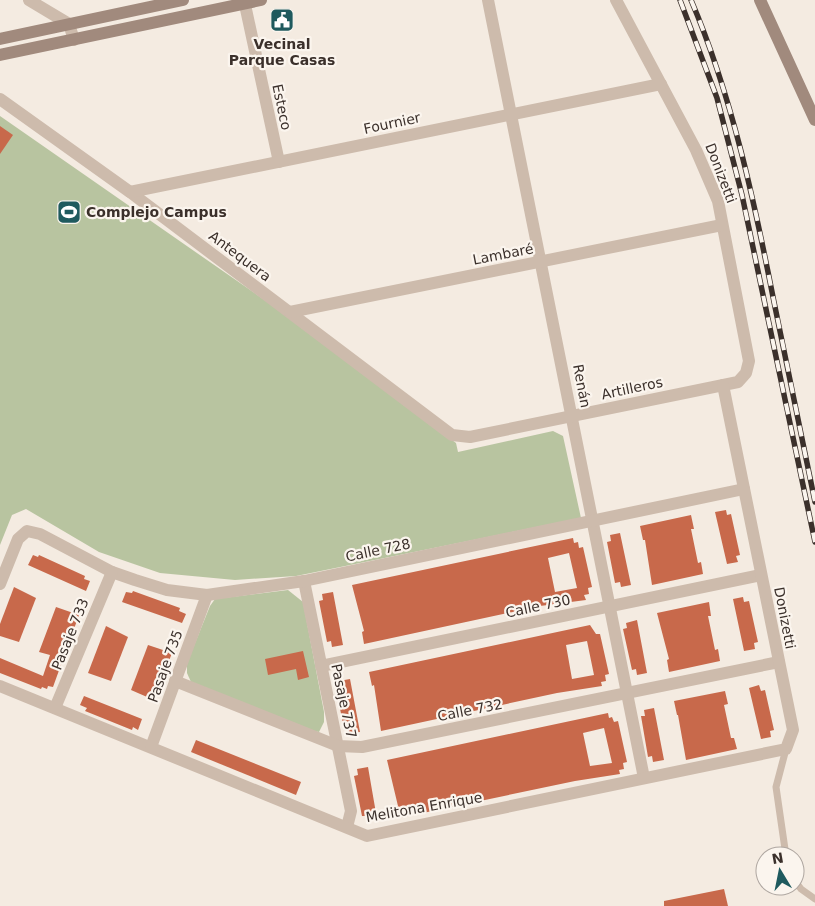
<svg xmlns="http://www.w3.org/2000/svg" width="815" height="906" font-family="'DejaVu Sans',sans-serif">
	<rect width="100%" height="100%" fill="#f4ebe1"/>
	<!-- green -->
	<g fill="#b8c4a0">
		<path d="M0 116 276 308 456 443 458 452 553 431 563 436 581 518 296 576 235 580 160 573 99 552 26 509 12 515 0 545Z"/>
		<path d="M288 590 303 602 324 712V722L319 732 313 731 191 682 187 673V663L210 606 215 599Z"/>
	</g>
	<!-- building -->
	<g fill="#c8694b" fill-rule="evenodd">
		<path d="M0 126 13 135 0 154Z"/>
		<path d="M726 510 727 515 731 514 740 555 736 556 738 562 727 564 715 512Z"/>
		<path d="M691 515 694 529H691L698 563 701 562 703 574 652 585 645 540H643L640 526Z"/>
		<path d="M620 533 631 585 621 587 620 582 615 583 607 542 611 541 610 535Z"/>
		<path d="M573 538 574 543 578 542 579 548 583 547 592 587 588 588 589 594 584 595 586 600 540 606 364 644 362 632 364 631 352 585ZM569 553 577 588 555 592 548 558Z"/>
		<path d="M33 555 38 557 39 555 85 576 84 579 90 581 86 591 28 565Z"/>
		<path d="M14 587 36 598 19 642 0 636V624Z"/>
		<path d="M133 591 180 608 179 611 186 614 182 623 122 602 126 592 132 593Z"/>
		<path d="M333 592 343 645 332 647 331 641 327 642 319 601 323 600 322 594Z"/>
		<path d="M743 597 744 602 749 601 758 642 754 643 755 649 744 651 733 599Z"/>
		<path d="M709 602 711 616H708L715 650 718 649 720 661 669 672 667 660 669 659 657 613Z"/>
		<path d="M56 607 79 615 53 687 48 686 47 689 42 687 41 689 0 673V658L43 676 50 655 39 652Z"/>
		<path d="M637 620 647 673 637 675 636 669 632 670 623 629 627 628 626 623Z"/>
		<path d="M590 625 596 634H600L609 674 605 675 606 681 601 682 602 686 557 693 381 731 374 685 372 686 369 672ZM587 641 594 675 572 679 566 645Z"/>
		<path d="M106 626 128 637 111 681 88 673Z"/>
		<path d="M148 645 172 653 154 700 131 690Z"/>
		<path d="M303 651 309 677 298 680 296 669 268 675 265 659Z"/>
		<path d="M350 679 360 732 349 733 348 728 344 729 336 688 340 687 339 681Z"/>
		<path d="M759 685 761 691 765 690 774 730 770 731 771 737 761 739 749 688Z"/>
		<path d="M725 691 728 704 724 705 731 738H734L737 749 686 760 678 715H677L674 701Z"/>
		<path d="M84 696 142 719 138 730 133 727 132 730 85 711 87 708 80 705Z"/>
		<path d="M654 708 664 760 653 762 652 756 648 757 641 716H645L644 710Z"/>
		<path d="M608 713 609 718 612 717 614 722 618 721 627 762 623 763 624 769 619 770 620 774 575 781 399 818 397 806H398L387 760ZM604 728 612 763 590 766 583 733Z"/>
		<path d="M196 740 301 782 296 795 191 752Z"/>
		<path d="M368 767 377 819 367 821 366 816H362L354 776 358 775 357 769Z"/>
		<path d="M724 889 728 906H664V901Z"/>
	</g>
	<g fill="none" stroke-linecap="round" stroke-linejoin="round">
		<!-- service -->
		<g stroke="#cdbbac" stroke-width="7">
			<path d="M786 856 776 787 786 749"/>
			<path d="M795 881 801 889 815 899"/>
		</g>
		<!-- minor -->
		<g stroke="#cdbbac" stroke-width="12">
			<path d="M29 0 69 24 74 40"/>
			<path d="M244 0 279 162"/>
			<path d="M488 0 644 778"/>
			<path d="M0 99 130 192 452 435 470 437 738 382 746 373 749 361 718 201 696 150 616 0"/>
			<path d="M130 192 661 84"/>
			<path d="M290 312 722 225"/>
			<path d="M304 581 351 811 347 827"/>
			<path d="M0 584 18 539 27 531 40 534 112 572 135 580 167 590 207 595 304 581 744 489"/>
			<path d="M321 666 761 575"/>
			<path d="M175 681 338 746 362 747 779 662"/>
			<path d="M0 686 367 836 786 749 793 730 723 385"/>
			<path d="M55 708 112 572"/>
			<path d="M151 747 207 595"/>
		</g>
		<!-- secondary -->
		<g stroke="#a18a7d" stroke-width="12">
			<path d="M760 0 815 120"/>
			<path d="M0 39 183 0"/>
			<path d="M0 55 261 0"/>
		</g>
		<!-- rail casing -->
		<g stroke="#3b302b" stroke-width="5.5">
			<g id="rail">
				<path d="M680 0 717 98 742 195 815 542"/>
				<path d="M691 0C732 96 754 200 774 302 788 368 801 435 815 502"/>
			</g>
		</g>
		<!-- rail -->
		<use href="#rail" stroke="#fbf5ee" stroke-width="4" stroke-dasharray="11" stroke-linecap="butt"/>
	</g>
	<!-- icons -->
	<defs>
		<g id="civic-square" transform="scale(1.25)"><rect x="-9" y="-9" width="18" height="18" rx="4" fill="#1f5a5e" stroke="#fbf5ee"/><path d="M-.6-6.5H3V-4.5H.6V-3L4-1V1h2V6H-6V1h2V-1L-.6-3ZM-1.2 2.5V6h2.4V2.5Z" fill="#fff"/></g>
		<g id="stadium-square" transform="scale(1.25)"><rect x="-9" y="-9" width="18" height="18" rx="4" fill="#1f5a5e" stroke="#fbf5ee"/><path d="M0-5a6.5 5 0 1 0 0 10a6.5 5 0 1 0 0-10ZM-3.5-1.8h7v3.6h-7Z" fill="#fff"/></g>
	</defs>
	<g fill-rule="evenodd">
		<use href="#civic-square" x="282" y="20"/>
		<use href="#stadium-square" x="69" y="212"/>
	</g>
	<g text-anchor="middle" stroke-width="4.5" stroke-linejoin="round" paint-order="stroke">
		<!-- poi labels -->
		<g font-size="14" font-weight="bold" fill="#3b302b" stroke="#fbf5ee">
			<text x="282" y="49">Vecinal<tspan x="282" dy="16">Parque Casas</tspan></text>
			<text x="86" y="217" text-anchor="start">Complejo Campus</text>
		</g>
		<!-- street labels -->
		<g font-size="14" fill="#3b302b" stroke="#fbf5ee">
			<text transform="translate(282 107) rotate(78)" y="5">Esteco</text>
			<text transform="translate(392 123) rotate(-12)" y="5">Fournier</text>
			<text transform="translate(721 173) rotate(69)" y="5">Donizetti</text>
			<text transform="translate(503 254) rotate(-11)" y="5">Lambaré</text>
			<text transform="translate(240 256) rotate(37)" y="5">Antequera</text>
			<text transform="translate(582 386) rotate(79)" y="5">Renán</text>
			<text transform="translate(632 388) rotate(-12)" y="5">Artilleros</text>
			<text transform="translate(378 550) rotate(-12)" y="5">Calle 728</text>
			<text transform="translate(538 606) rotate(-12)" y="5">Calle 730</text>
			<text transform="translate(785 618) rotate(79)" y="5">Donizetti</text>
			<text transform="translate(70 634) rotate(-68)" y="5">Pasaje 733</text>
			<text transform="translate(165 666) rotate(-70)" y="5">Pasaje 735</text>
			<text transform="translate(344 701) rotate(78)" y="5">Pasaje 737</text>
			<text transform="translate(470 710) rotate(-11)" y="5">Calle 732</text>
			<text transform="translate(424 807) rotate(-10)" y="5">Melitona Enrique</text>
		</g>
	</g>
	<!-- north arrow -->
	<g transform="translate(780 871) rotate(350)"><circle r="24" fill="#fbf5ee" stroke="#aea6a0"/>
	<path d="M0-4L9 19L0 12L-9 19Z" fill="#1f5a5e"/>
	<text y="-8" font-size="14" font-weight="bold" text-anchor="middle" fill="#3b302b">N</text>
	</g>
</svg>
